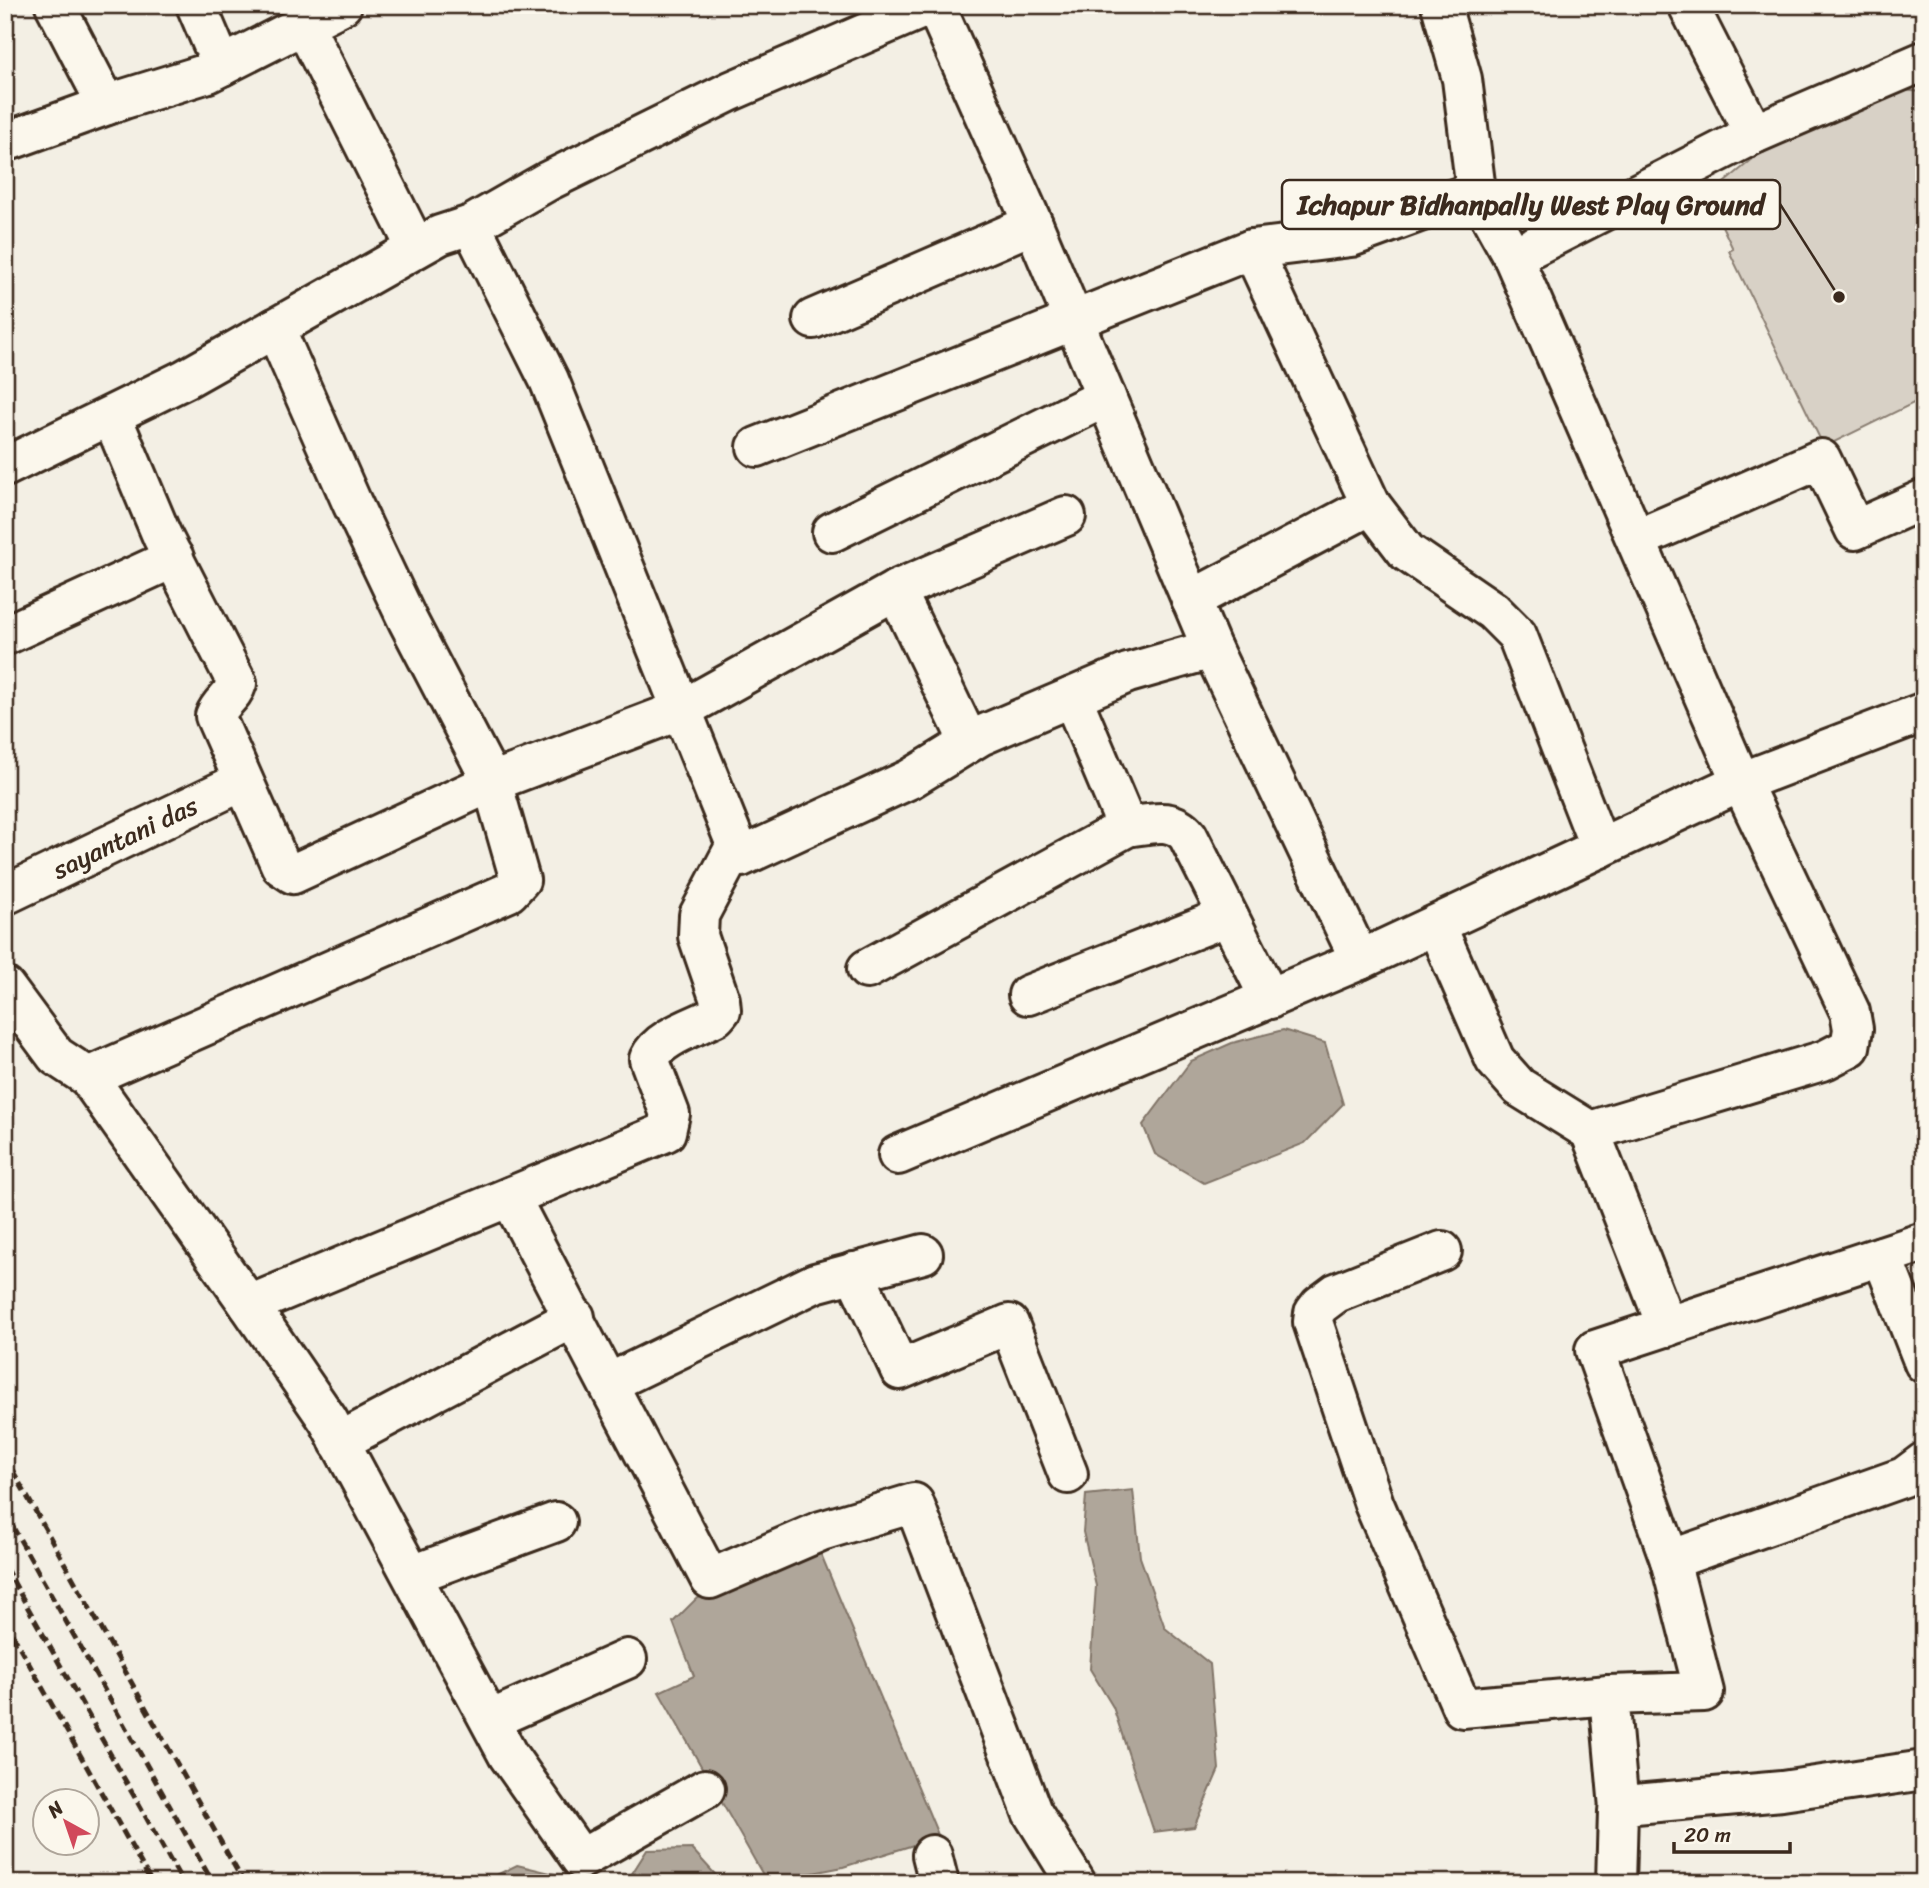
<svg xmlns="http://www.w3.org/2000/svg" width="1929" height="1888" font-family="Sriracha,sans-serif">
	<rect width="100%" height="100%" fill="#f3efe4"/>
	<filter id="ink" filterUnits="userSpaceOnUse"><feTurbulence type="fractalNoise" baseFrequency=".0143" numOctaves="2"/><feDisplacementMap in="SourceGraphic" scale="14" xChannelSelector="R" yChannelSelector="G"/><feConvolveMatrix kernelMatrix="1 2 1 2 8 2 1 2 1" color-interpolation-filters="sRGB"/></filter>
	<g filter="url(#ink)">
		<!-- green -->
		<path fill="#d8d1c6" stroke="#8a7e72" stroke-width="2" d="M1888 89 1924 92V398L1824 447 1729 251 1733 249 1708 196 1766 148Z"/>
		<!-- water -->
		<g fill="#afa69a" stroke="#817468" stroke-width="2">
			<path d="M1283 1030 1325 1043 1343 1104 1305 1143 1204 1183 1155 1154 1143 1125 1191 1061 1232 1043Z"/>
			<path d="M1133 1490 1140 1557 1165 1628 1210 1664 1219 1769 1194 1827 1154 1832 1113 1707 1090 1669 1096 1586 1083 1532 1086 1495Z"/>
			<path d="M818 1547 939 1837 843 1867 767 1882 659 1692 694 1676 673 1622 696 1599Z"/>
			<path d="M692 1849 723 1883H626L647 1850Z"/>
			<path d="M517 1865 555 1874 560 1883H480Z"/>
		</g>
		<g fill="none" stroke-linecap="round" stroke-linejoin="round">
			<!-- minor casing -->
			<g stroke="#3b2a1e" stroke-width="44">
				<g id="minor">
					<path d="M55 5 107 105"/>
					<path d="M196 5 222 66"/>
					<path d="M935 5 1033 224"/>
					<path d="M1441 5 1462 79 1476 191 1513 257 1741 782 1850 1012 1853 1029 1850 1047 1825 1060 1590 1131 1667 1327"/>
					<path d="M1688 5 1754 134"/>
					<path d="M304 25 416 248"/>
					<path d="M5 142 124 99 208 73 342 5"/>
					<path d="M471 225 549 380 741 857 910 779 980 736 1128 673 1212 649"/>
					<path d="M1252 249 1371 505 1407 552 1493 611 1517 635 1600 848"/>
					<path d="M1513 257 1754 134 1924 61"/>
					<path d="M813 319 1033 224 1212 649 1360 960 1741 782 1924 712"/>
					<path d="M275 328 352 503 408 621 492 782 520 880 509 892 88 1077 249 1305 328 1420 508 1755 581 1859 705 1789"/>
					<path d="M112 417 162 536 237 683C233 697 220 702 215 716L281 866 293 874 492 782 681 710 896 590"/>
					<path d="M757 447 1252 249 1351 237 1476 191"/>
					<path d="M5 467 185 379 440 235 471 225 548 181 731 91 931 5"/>
					<path d="M832 532 1106 397"/>
					<path d="M1637 539 1821 459 1855 530 1924 499"/>
					<path d="M1191 600 1371 505"/>
					<path d="M6 635 174 558"/>
					<path d="M1072 697 1127 827"/>
					<path d="M969 742 896 590 1066 516"/>
					<path id="s1" d="M5 895 243 781"/>
					<path d="M1436 925 1495 1060 1519 1087 1590 1131"/>
					<path d="M867 969 1127 827C1150 824 1172 816 1188 836L1270 999"/>
					<path d="M5 987 56 1056 88 1077"/>
					<path d="M1028 995 1228 916"/>
					<path d="M898 1155 1360 960"/>
					<path d="M510 1197 710 1579 821 1531 914 1503 1032 1812 1076 1883"/>
					<path d="M1442 1251 1336 1293 1320 1305 1314 1313 1313 1322 1374 1504 1462 1708 1609 1695"/>
					<path d="M1882 1256 1924 1363"/>
					<path d="M854 1272 900 1370 1009 1324 1068 1474"/>
					<path d="M249 1305 666 1132 670 1114 649 1059C659 1037 695 1027 716 1016L721 1010 720 1000 698 936 699 915 736 845"/>
					<path d="M609 1383 815 1283 923 1254"/>
					<path d="M339 1442 575 1317"/>
					<path d="M1670 1560 1904 1477 1924 1462"/>
					<path d="M412 1575 556 1522"/>
					<path d="M490 1720 627 1659"/>
					<path d="M1619 1808 1609 1695 1704 1692 1670 1560 1595 1350 1924 1242"/>
					<path d="M932 1855 939 1883"/>
					<path d="M1616 1883 1618 1811 1624 1805 1782 1791 1924 1770"/>
				</g>
			</g>
			<!-- minor -->
			<use href="#minor" stroke="#fbf7ec" stroke-width="38"/>
			<!-- rail -->
			<g stroke="#3b2a1e" stroke-width="5" stroke-dasharray="10 5" stroke-linecap="butt">
				<path d="M5 1457 244 1883"/>
				<path d="M5 1513 213 1883"/>
				<path d="M5 1567 183 1883"/>
				<path d="M5 1621 152 1883"/>
			</g>
		</g>
	</g>
	<g text-anchor="middle" stroke-width="6" stroke-linejoin="round" paint-order="stroke">
		<!-- street labels -->
		<g font-size="26" fill="#3b2a1e" stroke="#fbf7ec">
			<text dy="9" stroke="none"><textPath href="#s1" startOffset="133">sayantani das</textPath></text>
		</g>
	</g>
	<!-- callouts -->
	<path fill="none" stroke="#3b2a1e" stroke-width="2.5" d="M1839 297L1780 204"/>
	<circle fill="#3b2a1e" stroke="#fbf7ec" stroke-width="2.5" cx="1839" cy="297" r="7"/>
	<rect fill="#fbf7ec" stroke="#3b2a1e" stroke-width="2.5" x="1282" y="180" width="498" height="49" rx="7"/>
	<g font-size="28" text-anchor="middle" font-weight="bold" fill="#3b2a1e">
		<text x="1531" y="214">Ichapur Bidhanpally West Play Ground</text>
	</g>
	<!-- margin -->
	<rect width="1929" height="1888" fill="none" stroke="#fbf7ec" stroke-width="28"/>
	<rect x="14" y="14" width="1901" height="1860" fill="none" stroke="#3b2a1e" stroke-width="2.5" filter="url(#ink)"/>
	<!-- north arrow -->
	<g transform="translate(66 1822) rotate(320)"><circle r="33" fill="#fbf7ec" stroke="#aea59a" stroke-width="2"/>
	<path d="M0-5L12 26L0 18L-12 26Z" fill="#d1495b"/>
	<text y="-10" font-size="19" font-weight="bold" text-anchor="middle" fill="#3b2a1e">N</text>
	</g>
	<!-- scale -->
	<path d="M1674 1842v10h116v-10" fill="none" stroke="#3b2a1e" stroke-width="3.5"/>
	<text x="1684" y="1842" font-size="21" fill="#3b2a1e" stroke="#fbf7ec" stroke-width="5" paint-order="stroke">20 m</text>
</svg>
